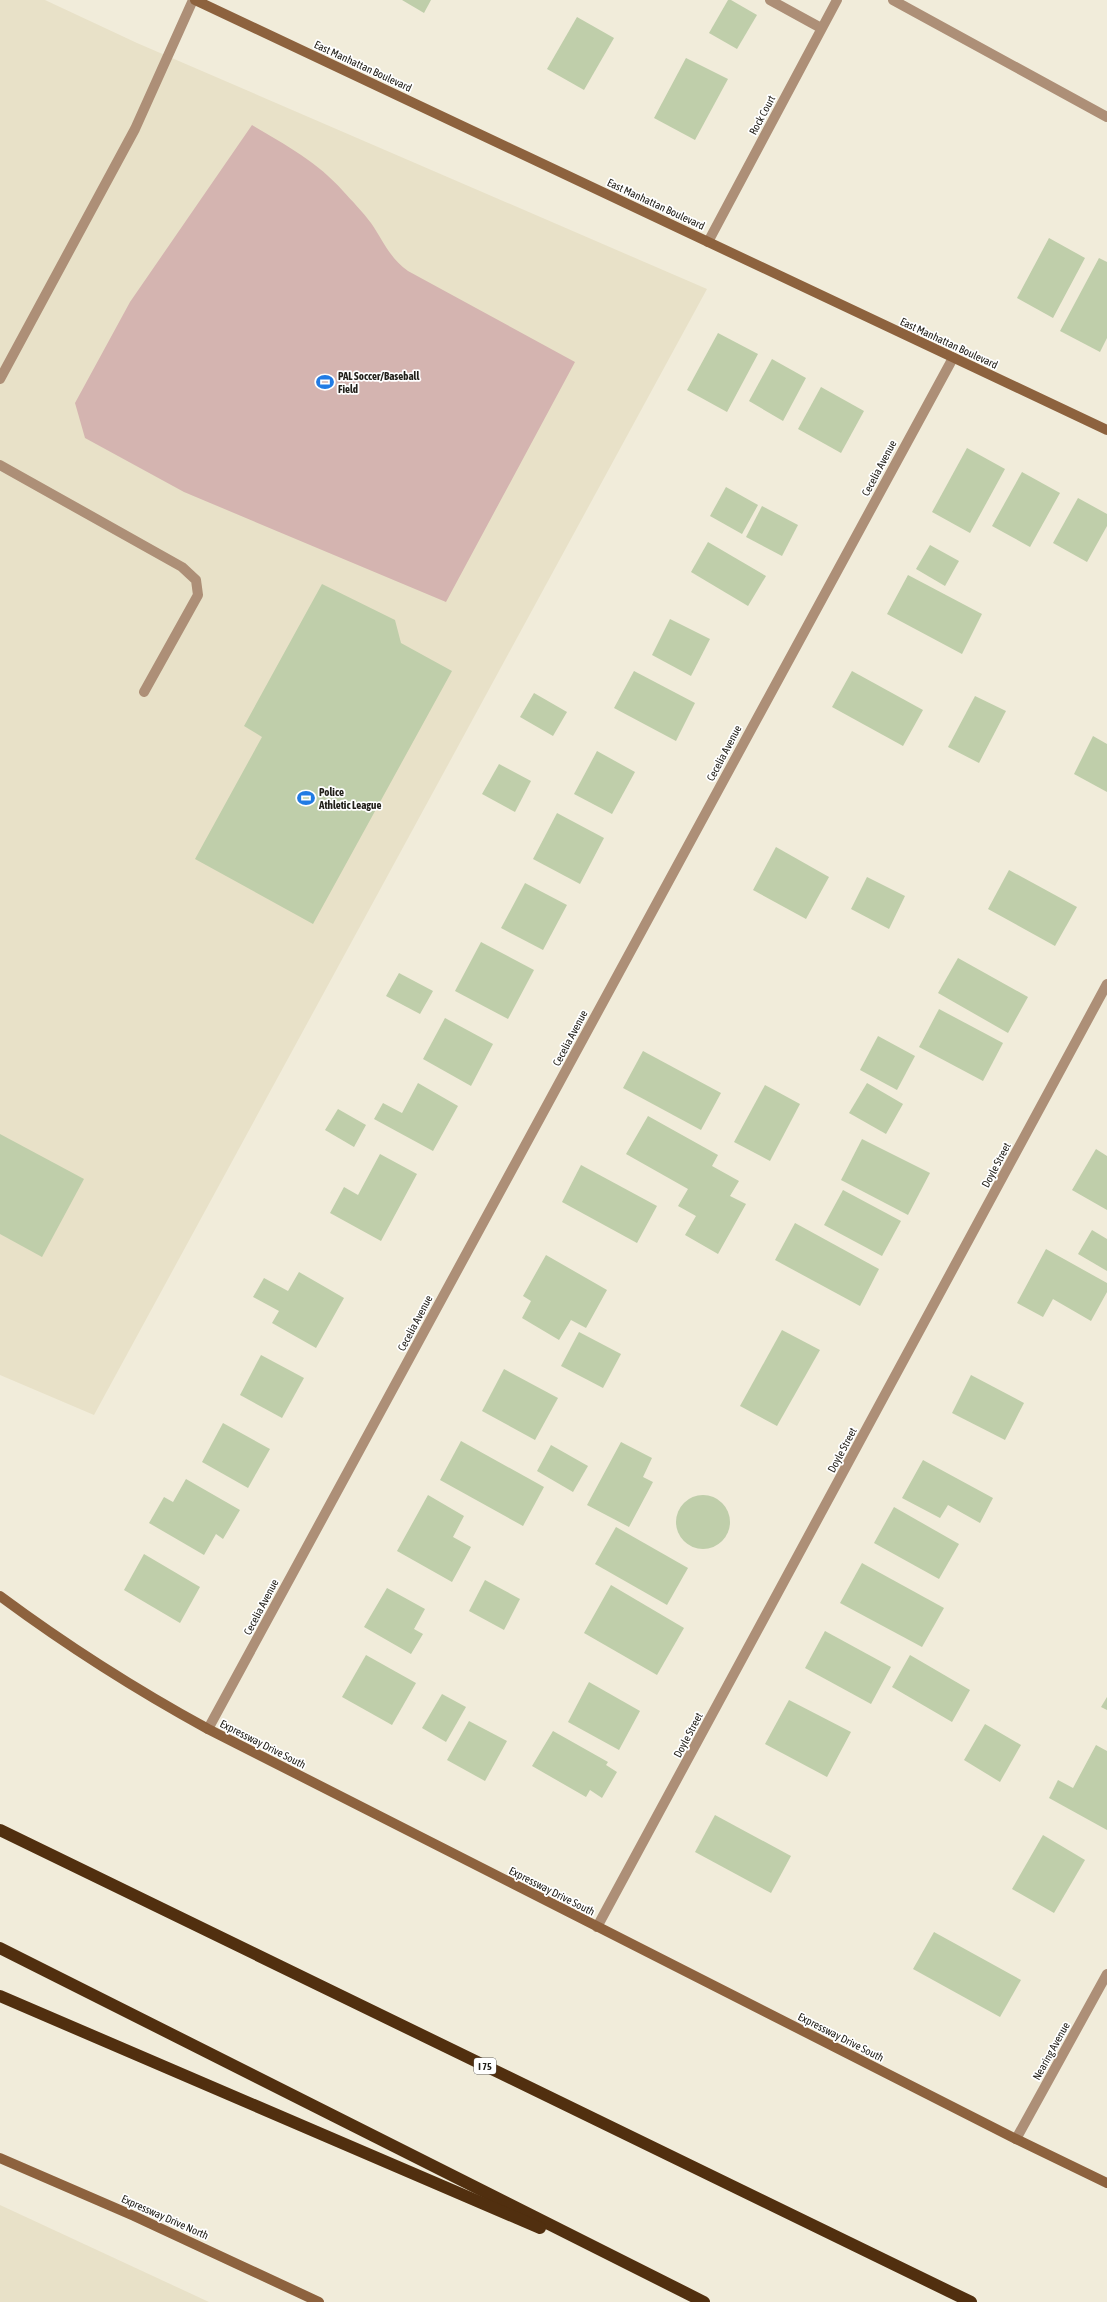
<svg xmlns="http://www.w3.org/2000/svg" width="1107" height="2302" font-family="'Asap Condensed',sans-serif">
	<rect width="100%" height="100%" fill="#f1ecda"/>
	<!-- built -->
	<g fill="#e8e1c8">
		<path d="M0 0H45L137 43 707 289 94 1415 0 1375Z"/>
		<path d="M0 2205 209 2302H0Z"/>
	</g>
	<!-- green -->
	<path fill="#d4b4b0" d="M252 125C284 144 318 162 343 191 352 201 363 212 371 223 384 242 389 257 408 271L575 362 446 602 184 492 85 438 75 403 130 302Z"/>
	<!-- building -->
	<g fill="#bfceaa">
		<path d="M402 0H431L424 13Z"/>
		<path d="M728 0H731L757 15 737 49 709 33Z"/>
		<path d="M577 17 614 38 584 90 547 69Z"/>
		<path d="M686 58 728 79 695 140 654 118Z"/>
		<path d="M1049 238 1085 258 1053 318 1017 298Z"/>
		<path d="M1099 258 1107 262V338L1100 352 1060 331Z"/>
		<path d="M718 333 758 354 727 412 687 390Z"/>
		<path d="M772 359 806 378 783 421 749 401Z"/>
		<path d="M821 387 864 411 841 453 798 429Z"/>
		<path d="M967 448 1005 469 970 533 932 512Z"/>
		<path d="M1022 472 1060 493 1030 547 992 526Z"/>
		<path d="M726 487 758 505 742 534 710 516Z"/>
		<path d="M1078 498 1107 514V526L1087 562 1053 543Z"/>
		<path d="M762 506 798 525 782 556 746 537Z"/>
		<path d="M708 542 766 576 748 606 691 572Z"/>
		<path d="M930 545 959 561 945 586 916 569Z"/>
		<path d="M908 575 982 614 962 654 887 614Z"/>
		<path d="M322 584 395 620 401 643 452 671 313 924 195 859 262 737 244 726Z"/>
		<path d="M670 619 710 639 691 676 652 655Z"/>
		<path d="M634 671 695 703 676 741 614 708Z"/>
		<path d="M852 671 923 710 903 746 832 707Z"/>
		<path d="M534 693 567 712 553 736 520 717Z"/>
		<path d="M975 696 1006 711 979 763 948 747Z"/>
		<path d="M1093 736 1107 744V792L1074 774Z"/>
		<path d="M597 751 635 772 612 814 574 794Z"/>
		<path d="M499 764 531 781 515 812 482 794Z"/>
		<path d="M557 813 604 838 580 884 533 859Z"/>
		<path d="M776 847 829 877 806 919 753 890Z"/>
		<path d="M1009 870 1077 907 1055 946 988 909Z"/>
		<path d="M867 877 905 896 889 929 851 909Z"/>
		<path d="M525 883 567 905 543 950 501 928Z"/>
		<path d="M481 942 534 970 508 1019 455 991Z"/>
		<path d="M958 958 1028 997 1008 1033 938 993Z"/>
		<path d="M399 973 433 991 420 1014 386 996Z"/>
		<path d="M939 1009 1003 1043 983 1081 919 1047Z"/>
		<path d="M445 1018 493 1044 471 1086 423 1059Z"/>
		<path d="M878 1036 915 1056 897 1090 860 1070Z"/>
		<path d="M643 1051 721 1093 701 1130 623 1088Z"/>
		<path d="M418 1083 458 1106 433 1151 374 1119 383 1103 402 1113Z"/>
		<path d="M867 1083 903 1104 886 1134 849 1113Z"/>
		<path d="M765 1085 800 1104 770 1161 734 1142Z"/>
		<path d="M338 1109 366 1125 354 1147 325 1130Z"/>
		<path d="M648 1116 718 1155 712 1166 739 1181 730 1196 746 1204 718 1254 685 1235 696 1216 678 1206 688 1189 626 1154Z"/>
		<path d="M0 1134 84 1179 42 1257 0 1234Z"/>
		<path d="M862 1139 930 1173 908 1215 841 1180Z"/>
		<path d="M1096 1149 1107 1156V1210L1072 1190Z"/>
		<path d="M380 1154 417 1174 381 1241 330 1213 344 1187 358 1195Z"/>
		<path d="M581 1165 657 1206 637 1243 562 1202Z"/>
		<path d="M843 1190 901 1221 882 1256 824 1225Z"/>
		<path d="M795 1223 879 1269 860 1306 775 1260Z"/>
		<path d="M1092 1230 1107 1239V1271L1078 1254Z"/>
		<path d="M1046 1249 1107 1283V1292L1091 1321 1053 1299 1043 1317 1017 1303Z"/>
		<path d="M546 1255 607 1290 586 1328 571 1320 559 1340 522 1318 531 1301 523 1296Z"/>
		<path d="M299 1272 344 1298 316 1348 272 1323 279 1311 253 1297 264 1278 288 1291Z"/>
		<path d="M782 1330 820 1350 777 1426 740 1406Z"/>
		<path d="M579 1332 621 1354 603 1388 561 1366Z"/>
		<path d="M261 1355 304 1378 282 1418 240 1395Z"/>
		<path d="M504 1369 558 1398 535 1440 482 1411Z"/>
		<path d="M971 1375 1024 1403 1005 1440 952 1413Z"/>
		<path d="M223 1423 270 1449 248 1488 202 1462Z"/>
		<path d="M461 1441 544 1487 523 1526 440 1480Z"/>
		<path d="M621 1442 652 1458 643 1477 653 1482 629 1527 587 1505Z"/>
		<path d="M551 1445 588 1466 573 1492 537 1471Z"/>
		<path d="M923 1460 993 1498 980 1523 948 1505 940 1518 902 1498Z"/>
		<path d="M186 1479 240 1510 223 1539 216 1534 204 1555 149 1523 164 1497 173 1502Z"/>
		<circle cx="703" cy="1522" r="27"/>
		<path d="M428 1495 464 1516 453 1537 471 1547 452 1582 397 1551Z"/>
		<path d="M894 1507 959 1544 939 1579 874 1543Z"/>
		<path d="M616 1527 688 1568 667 1605 595 1564Z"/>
		<path d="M144 1554 200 1587 180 1623 124 1590Z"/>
		<path d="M862 1563 944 1608 922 1647 840 1603Z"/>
		<path d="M485 1580 520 1599 504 1630 469 1611Z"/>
		<path d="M611 1585 684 1628 657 1675 584 1633Z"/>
		<path d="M387 1588 425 1609 414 1629 423 1634 411 1654 364 1627Z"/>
		<path d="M825 1631 891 1667 871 1704 805 1668Z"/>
		<path d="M366 1655 416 1683 392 1725 342 1697Z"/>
		<path d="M910 1655 970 1690 952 1722 892 1687Z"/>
		<path d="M589 1682 640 1711 619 1750 568 1722Z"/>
		<path d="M442 1694 466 1707 446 1742 422 1728Z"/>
		<path d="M1107 1697V1710L1101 1707Z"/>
		<path d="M789 1700 851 1732 827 1777 765 1744Z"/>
		<path d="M469 1721 507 1741 485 1781 447 1760Z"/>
		<path d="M985 1724 1021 1745 1000 1782 964 1760Z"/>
		<path d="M553 1731 608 1762 606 1765 617 1772 602 1798 590 1790 586 1797 532 1766Z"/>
		<path d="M1096 1745 1107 1751V1830L1049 1798 1058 1780 1073 1788Z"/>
		<path d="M715 1815 791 1856 771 1893 695 1852Z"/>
		<path d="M1043 1835 1085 1860 1054 1913 1012 1889Z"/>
		<path d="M934 1932 1021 1980 1000 2017 913 1969Z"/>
	</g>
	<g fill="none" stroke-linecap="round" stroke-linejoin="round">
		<!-- lane -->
		<g stroke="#ad8f77" stroke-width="10">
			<path d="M770 0 821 28"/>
			<path d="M893 0 1107 117"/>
			<path d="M0 379 135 129 193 0"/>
			<path d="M0 465 182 567 196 580 198 595 144 692"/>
		</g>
		<!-- street -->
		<g stroke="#ad8f77" stroke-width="10">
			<path d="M708 242 837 0"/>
			<path d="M208 1729 953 358"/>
			<path d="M597 1927 1107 984"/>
			<path d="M1016 2139 1107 1974"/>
		</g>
		<!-- secondary -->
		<g stroke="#8d623e" stroke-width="10">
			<path d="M195 0 1107 430"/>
			<path d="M0 1596C66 1645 135 1689 208 1729L1016 2139 1107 2183"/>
			<path d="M0 2158 134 2216 319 2302"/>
		</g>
		<!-- highway -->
		<g stroke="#512f0f" stroke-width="12">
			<path d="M0 1830 971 2302"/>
			<path d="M0 1948 704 2302"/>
			<path d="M0 1996 540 2228"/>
		</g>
	</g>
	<!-- icons -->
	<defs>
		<g id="stadium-bare" transform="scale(1.38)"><path d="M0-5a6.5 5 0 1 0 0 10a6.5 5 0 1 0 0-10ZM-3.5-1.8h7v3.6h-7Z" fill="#217be4" stroke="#fff" stroke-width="2.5" paint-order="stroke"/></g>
	</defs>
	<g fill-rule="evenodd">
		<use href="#stadium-bare" x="325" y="382"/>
		<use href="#stadium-bare" x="306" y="798"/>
	</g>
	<g text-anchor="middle" stroke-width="3.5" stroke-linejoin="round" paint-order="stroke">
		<!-- shield labels -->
		<rect fill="#fff" stroke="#64635f" stroke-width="1" x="474" y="2058" width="22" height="16" rx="3"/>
		<g font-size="10" font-weight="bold" fill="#22201a">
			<text x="485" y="2070">I 75</text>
		</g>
		<!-- street labels -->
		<g font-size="11" fill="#22201a" stroke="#fff">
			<text transform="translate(363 66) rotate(25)" y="4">East Manhattan Boulevard</text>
			<text transform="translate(762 115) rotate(-62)" y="4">Rock Court</text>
			<text transform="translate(656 204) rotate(25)" y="4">East Manhattan Boulevard</text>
			<text transform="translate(949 343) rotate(25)" y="4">East Manhattan Boulevard</text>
			<text transform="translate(879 468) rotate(-62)" y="4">Cecelia Avenue</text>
			<text transform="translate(724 753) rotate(-62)" y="4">Cecelia Avenue</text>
			<text transform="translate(570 1038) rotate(-62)" y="4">Cecelia Avenue</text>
			<text transform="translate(996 1165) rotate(-62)" y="4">Doyle Street</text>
			<text transform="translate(415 1323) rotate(-62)" y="4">Cecelia Avenue</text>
			<text transform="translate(842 1450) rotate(-62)" y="4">Doyle Street</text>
			<text transform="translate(261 1607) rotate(-62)" y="4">Cecelia Avenue</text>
			<text transform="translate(688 1735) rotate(-62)" y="4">Doyle Street</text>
			<text transform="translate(263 1744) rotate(27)" y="4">Expressway Drive South</text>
			<text transform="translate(552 1891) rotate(27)" y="4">Expressway Drive South</text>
			<text transform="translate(841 2037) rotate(27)" y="4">Expressway Drive South</text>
			<text transform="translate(1051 2051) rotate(-61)" y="4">Nearing Avenue</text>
			<text transform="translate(165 2217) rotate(24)" y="4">Expressway Drive North</text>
		</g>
		<!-- poi labels -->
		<g font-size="11" font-weight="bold" fill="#22201a" stroke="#fff" text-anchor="start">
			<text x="338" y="380">PAL Soccer/Baseball<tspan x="338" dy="13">Field</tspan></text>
			<text x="319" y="796">Police<tspan x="319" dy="13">Athletic League</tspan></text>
		</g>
	</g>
</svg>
